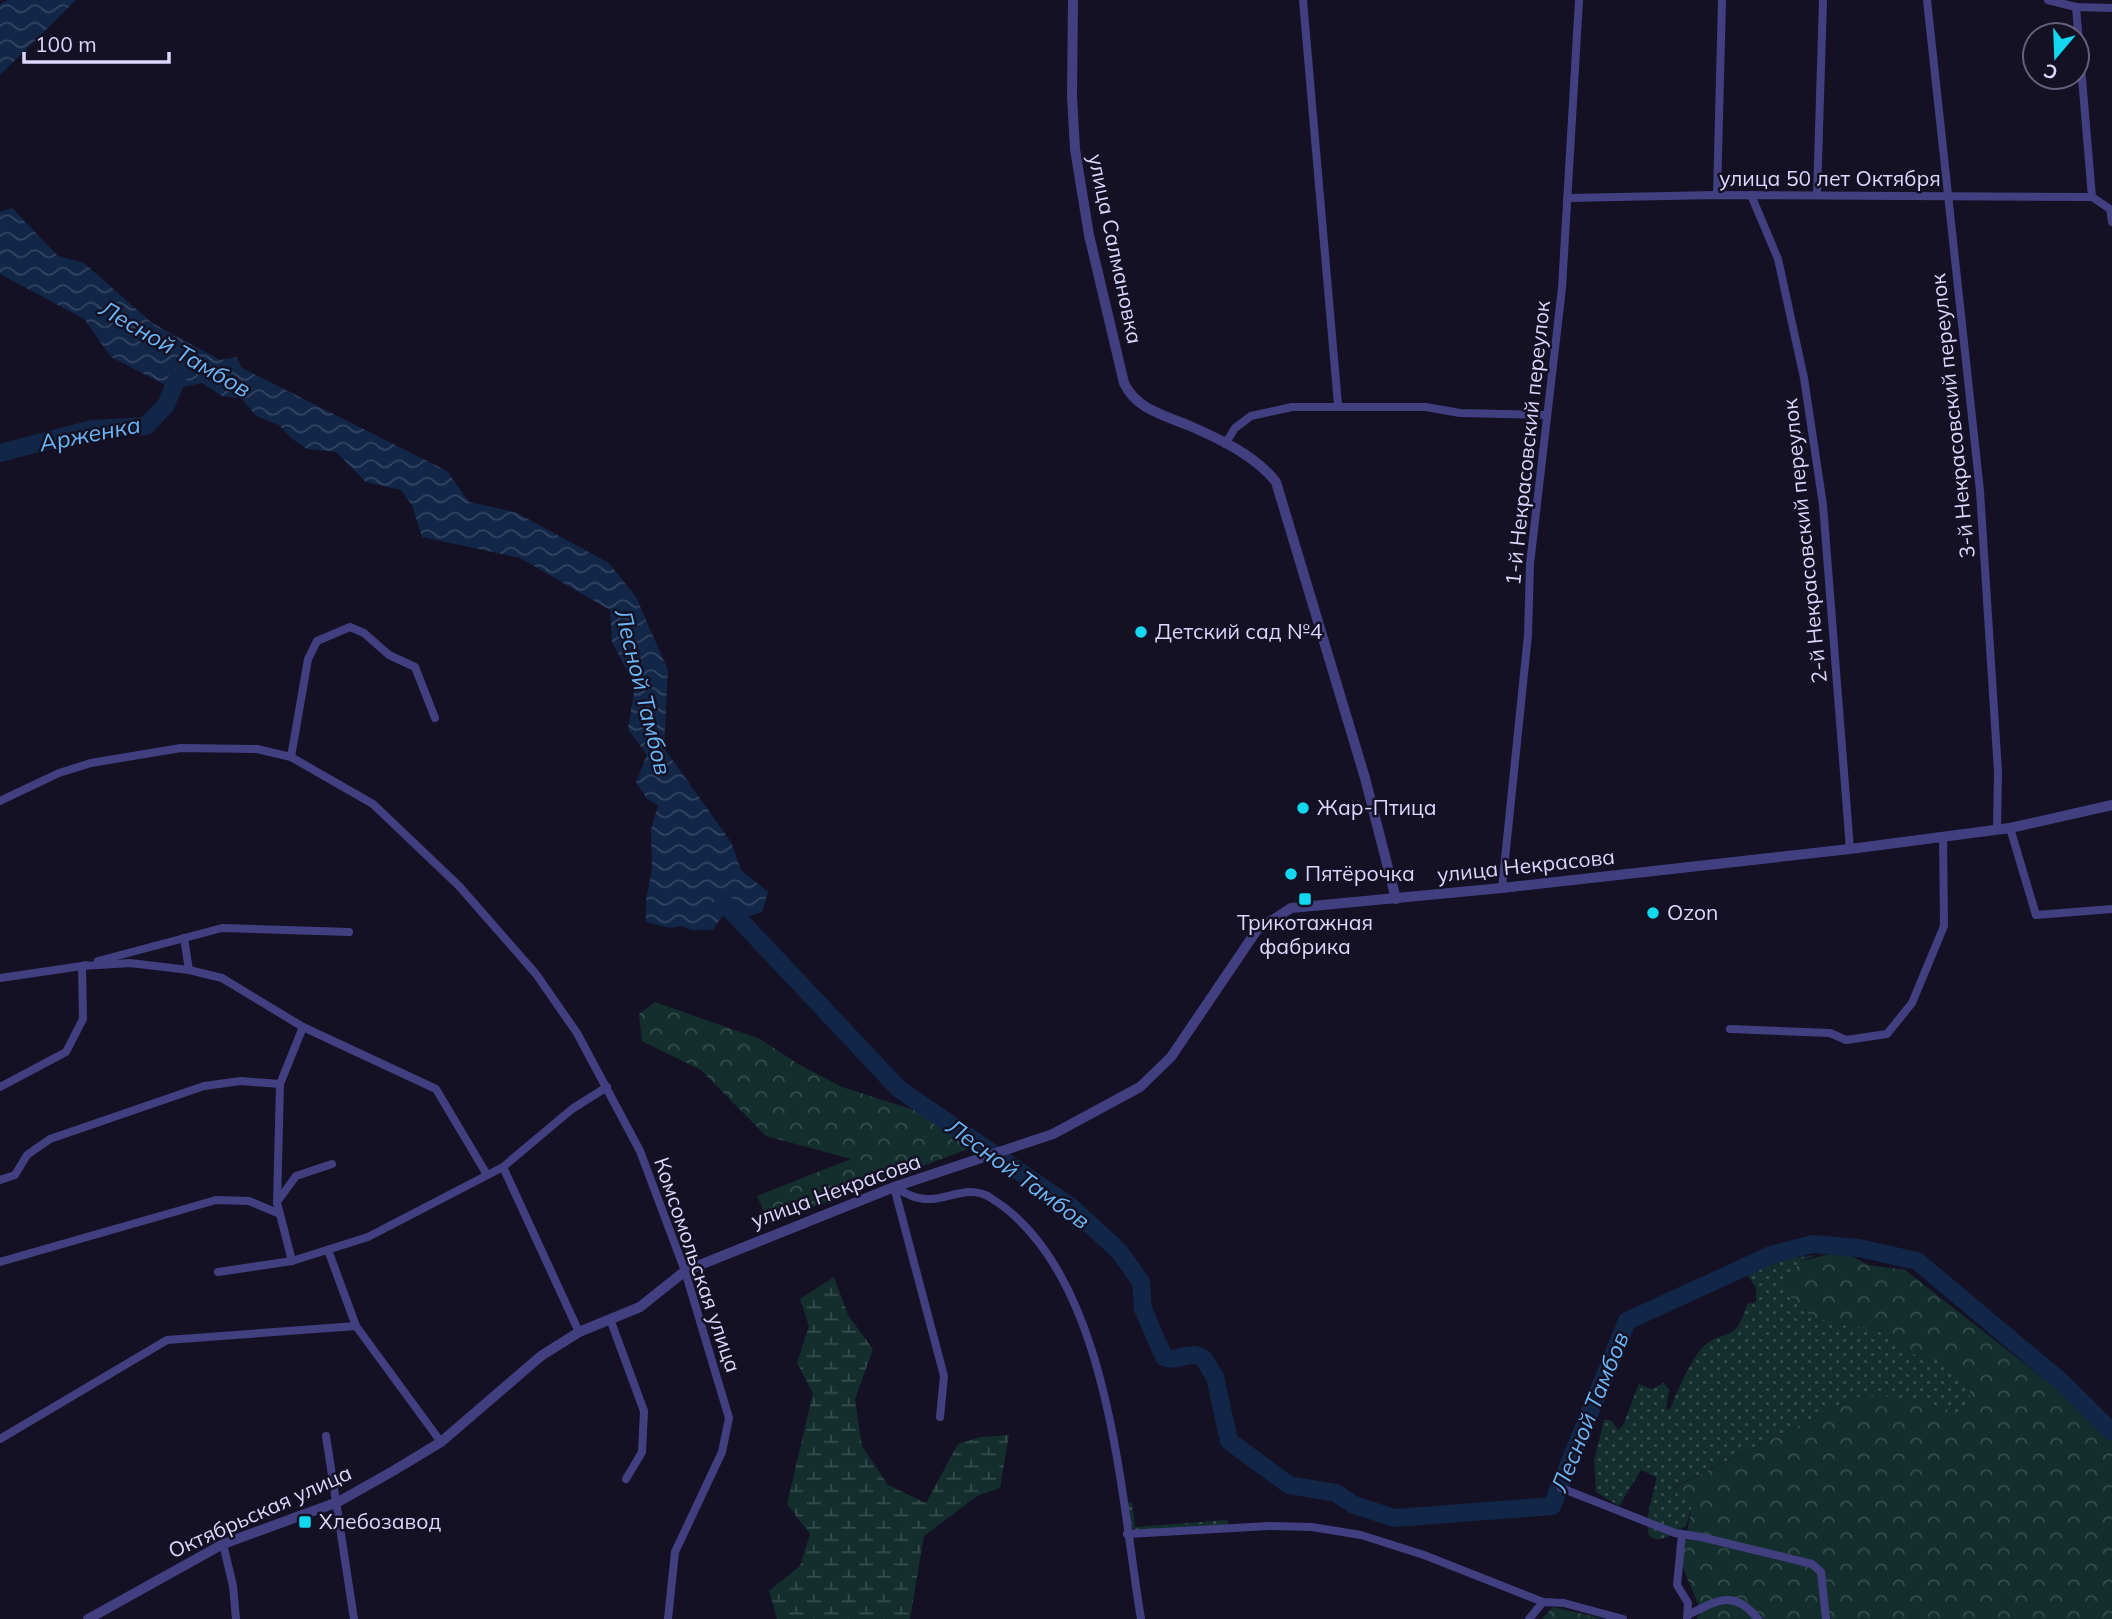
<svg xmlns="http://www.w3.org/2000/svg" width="2112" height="1619" font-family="Mulish,sans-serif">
	<defs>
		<pattern id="grass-dots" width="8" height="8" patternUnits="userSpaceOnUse" patternTransform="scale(1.75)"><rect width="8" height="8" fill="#142e2e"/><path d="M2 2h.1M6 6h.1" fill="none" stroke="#364c4d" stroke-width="1.8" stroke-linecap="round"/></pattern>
		<pattern id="forest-crowns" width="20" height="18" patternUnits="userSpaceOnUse" patternTransform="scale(1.75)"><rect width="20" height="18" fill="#142e2e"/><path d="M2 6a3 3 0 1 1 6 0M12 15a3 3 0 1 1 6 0" fill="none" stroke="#364c4d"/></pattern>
		<pattern id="wetland-marsh" width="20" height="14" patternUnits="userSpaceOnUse" patternTransform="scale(1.75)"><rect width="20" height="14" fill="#142e2e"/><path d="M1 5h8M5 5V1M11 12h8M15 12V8" fill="none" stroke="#364c4d"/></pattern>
		<pattern id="water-waves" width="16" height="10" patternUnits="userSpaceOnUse" patternTransform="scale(1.75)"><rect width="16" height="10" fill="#122648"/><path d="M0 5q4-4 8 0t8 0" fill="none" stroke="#344563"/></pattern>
	</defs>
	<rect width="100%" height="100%" fill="#141125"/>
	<!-- grass -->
	<g fill="url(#grass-dots)">
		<path d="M1816 1255 1802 1261 1831 1323 1877 1330 1917 1356 1946 1362 1970 1388V1406L1963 1414 1865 1396 1852 1399 1672 1488 1692 1506 1686 1526C1678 1530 1669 1538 1661 1539 1633 1544 1657 1489 1656 1477L1641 1470 1619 1506 1596 1492 1594 1461 1604 1420H1611L1618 1430 1623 1425 1639 1384 1652 1389 1664 1383 1669 1390 1666 1409 1670 1410C1675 1395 1692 1357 1703 1347 1726 1326 1734 1347 1747 1304L1756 1302V1288L1741 1265Z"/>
		<path d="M1132 1502 1135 1527 1227 1520 1228 1526 1135 1530 1132 1528 1127 1503Z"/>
	</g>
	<!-- forest -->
	<g fill="url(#forest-crowns)">
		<path d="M655 1002 760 1039 798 1064 842 1087 917 1111 971 1148 769 1223 757 1196 851 1159 766 1136 701 1070 642 1041 639 1014Z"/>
		<path d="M1834 1253 1850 1255 1868 1265 1905 1270 2112 1432V1619H1697L1701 1611 1681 1563 1692 1506 1671 1489 1852 1399C1889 1389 1927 1404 1963 1414L1970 1406V1388L1946 1362 1917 1356 1877 1330 1831 1323 1811 1316 1789 1295 1786 1283 1790 1274 1802 1261Z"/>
		<path d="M1553 1607 1605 1619H1542Z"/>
	</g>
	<!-- wetland -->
	<path fill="url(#wetland-marsh)" d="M834 1277 848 1315 873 1349 855 1399 862 1446 888 1485 926 1503 958 1444 981 1437 1009 1435 1000 1488 977 1496 924 1536 910 1619H777L769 1591 800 1566 810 1534 787 1504 813 1393 797 1363 809 1326 800 1299Z"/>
	<!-- water -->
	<g fill="url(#water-waves)">
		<path d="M8 0H76L0 75V4Z"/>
		<path d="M12 208 58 256 84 263 152 323 220 360 236 357 242 368 447 471 469 502 515 512 609 563 636 597 668 670 664 748 731 842 741 870 768 892 762 912 740 919 722 916 713 930H691L681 926 670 928 646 922V900L652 869 651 830 658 805 647 799 636 782 647 755 628 729 635 686 612 642 610 610 520 558 422 537 412 505 401 490 366 482 336 452 307 449 291 438 279 425 256 416 242 399 222 396 202 383 173 389 111 357 84 319 0 274V212Z"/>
	</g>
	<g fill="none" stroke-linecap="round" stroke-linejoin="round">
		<!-- river -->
		<g stroke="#122648" stroke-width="18">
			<path d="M0 453 92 429 146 426 166 405 181 369"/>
			<path d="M723 902 899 1089 1071 1207 1119 1251 1141 1282 1143 1309 1164 1357C1178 1364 1189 1348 1204 1359L1215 1377 1229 1441 1289 1485 1336 1493 1354 1505 1395 1518 1552 1506 1627 1321 1771 1255 1813 1244 1859 1248 1917 1261 2065 1385 2112 1432"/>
		</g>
		<!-- minor -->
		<g stroke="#423f81" stroke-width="8">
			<path d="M1303 0 1338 405"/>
			<path d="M1927 0 1980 491 1998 772 1997 829"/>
			<path d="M2048 0 2076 7 2112 8"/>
			<path d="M2076 7 2092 197 2110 209 2112 222"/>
			<path d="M1717 195 1722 0"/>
			<path d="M1751 195 1778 259 1804 378 1823 505 1850 849"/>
			<path d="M1817 195 1823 0"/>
			<path d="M1567 198 1717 195 2092 197"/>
			<path d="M1225 444 1235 428 1251 416 1292 407H1426L1460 413 1547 415"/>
			<path d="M291 757 308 659 317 641 350 627 364 633 389 655 415 667 435 718"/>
			<path d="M0 801 59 773 91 763 181 748 257 749 291 757 373 804 459 886 536 974 577 1033 640 1151 685 1271 729 1418 722 1452 675 1552 668 1619"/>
			<path d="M2010 828 2036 915 2112 909"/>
			<path d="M1502 888 1528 635 1530 564 1562 288 1579 0"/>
			<path d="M184 938 189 970"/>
			<path d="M98 961 222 928 349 932"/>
			<path d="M0 978 82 966 130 963 189 970 222 978 303 1027 436 1089 486 1173"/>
			<path d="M1730 1029 1830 1033 1846 1040 1887 1034 1912 1003 1944 926 1943 836"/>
			<path d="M0 1087 66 1052 83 1019 82 966 85 965"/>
			<path d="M503 1167 579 1332"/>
			<path d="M0 1180 15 1175 27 1155 50 1139 204 1086 241 1081 280 1084"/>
			<path d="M894 1187C902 1191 911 1197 919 1198 944 1204 966 1182 991 1198 1110 1272 1120 1494 1141 1619"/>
			<path d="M894 1187 944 1376 940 1417"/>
			<path d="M277 1202 296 1176 332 1164"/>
			<path d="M280 1214 277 1203 280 1084 303 1027"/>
			<path d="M328 1250 356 1326 441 1442"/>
			<path d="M0 1262 216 1200 249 1201 280 1214 292 1261"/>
			<path d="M218 1272 292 1261 368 1237 503 1167 572 1109 607 1087"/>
			<path d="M610 1319 644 1411 642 1452 626 1479"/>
			<path d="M326 1436 354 1619"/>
			<path d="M0 1439 167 1340 356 1326"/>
			<path d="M1561 1488 1675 1533 1701 1537 1812 1564 1821 1572 1826 1619"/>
			<path d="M1127 1534 1269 1526 1312 1527 1361 1535 1424 1555 1543 1602 1564 1603 1623 1619"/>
			<path d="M1682 1534 1677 1585 1688 1603 1687 1619"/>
			<path d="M223 1544 233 1586 236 1619"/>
			<path d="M1690 1614C1719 1599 1735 1590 1758 1619"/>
			<path d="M1529 1619 1543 1602"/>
		</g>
		<!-- tertiary -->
		<g stroke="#423f81" stroke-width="10">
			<path d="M1073 0 1072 96 1075 149 1089 235 1124 383C1137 410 1164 415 1190 426 1220 439 1256 456 1276 482L1365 778 1396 899"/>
			<path d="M88 1619 223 1544 338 1502 393 1471 441 1442 541 1356 579 1332 640 1307 685 1271 894 1187 1053 1134 1140 1087 1171 1057 1257 930 1291 908 1502 888 1850 849 2010 828 2112 805"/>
		</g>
	</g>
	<!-- markers -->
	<g fill="#11d8ef" stroke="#141125" stroke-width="2.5">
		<circle cx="1141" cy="632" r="7"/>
		<circle cx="1303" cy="808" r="7"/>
		<circle cx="1291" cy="874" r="7"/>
		<rect x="1298" y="892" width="14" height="14" rx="3.5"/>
		<circle cx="1653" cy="913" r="7"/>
		<rect x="298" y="1515" width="14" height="14" rx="3.5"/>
	</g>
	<g text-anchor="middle" stroke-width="5" stroke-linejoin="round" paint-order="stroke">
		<!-- street labels -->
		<g font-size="21" fill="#dcd7fc" stroke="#141125">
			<text x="1830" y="186">улица 50 лет Октября</text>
			<text transform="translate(1115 249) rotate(78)" y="7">улица Салмановка</text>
			<text transform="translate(1953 416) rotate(-96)" y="7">3-й Некрасовский переулок</text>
			<text transform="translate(1528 443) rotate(-84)" y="7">1-й Некрасовский переулок</text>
			<text transform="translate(1805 541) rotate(-96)" y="7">2-й Некрасовский переулок</text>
			<text transform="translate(1526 866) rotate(-6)" y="7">улица Некрасова</text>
			<text transform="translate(836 1191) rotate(-20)" y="7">улица Некрасова</text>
			<text transform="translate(697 1265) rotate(71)" y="7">Комсомольская улица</text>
			<text transform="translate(260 1512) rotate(-24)" y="7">Октябрьская улица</text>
		</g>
		<!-- poi labels -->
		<g font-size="21" fill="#dcd7fc" stroke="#141125" text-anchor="start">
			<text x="1155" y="639">Детский сад №4</text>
			<text x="1317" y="815">Жар-Птица</text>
			<text x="1305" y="881">Пятёрочка</text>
			<text x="1667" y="920">Ozon</text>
			<text x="1305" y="930" text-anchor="middle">Трикотажная<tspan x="1305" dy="24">фабрика</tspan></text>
			<text x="319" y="1529">Хлебозавод</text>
		</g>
		<!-- water labels -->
		<g font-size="23" font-style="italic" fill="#6cb6f5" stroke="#141125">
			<text transform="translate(175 349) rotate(30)" y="8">Лесной Тамбов</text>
			<text transform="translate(90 434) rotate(-11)" y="8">Арженка</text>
			<text transform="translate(643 692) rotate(76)" y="8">Лесной Тамбов</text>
			<text transform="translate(1018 1174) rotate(36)" y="8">Лесной Тамбов</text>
			<text transform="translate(1590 1412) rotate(-68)" y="8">Лесной Тамбов</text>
		</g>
	</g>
	<!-- north arrow -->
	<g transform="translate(2056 56) rotate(199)"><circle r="33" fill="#141125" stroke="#64607b" stroke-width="2"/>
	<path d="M0-5L12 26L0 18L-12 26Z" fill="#11d8ef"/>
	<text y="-10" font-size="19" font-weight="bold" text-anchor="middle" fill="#dcd7fc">С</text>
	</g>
	<!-- scale -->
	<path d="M24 52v10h145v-10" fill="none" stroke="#dcd7fc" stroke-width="3.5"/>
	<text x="35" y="52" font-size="21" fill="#dcd7fc" stroke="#141125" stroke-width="5" paint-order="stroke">100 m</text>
</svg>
